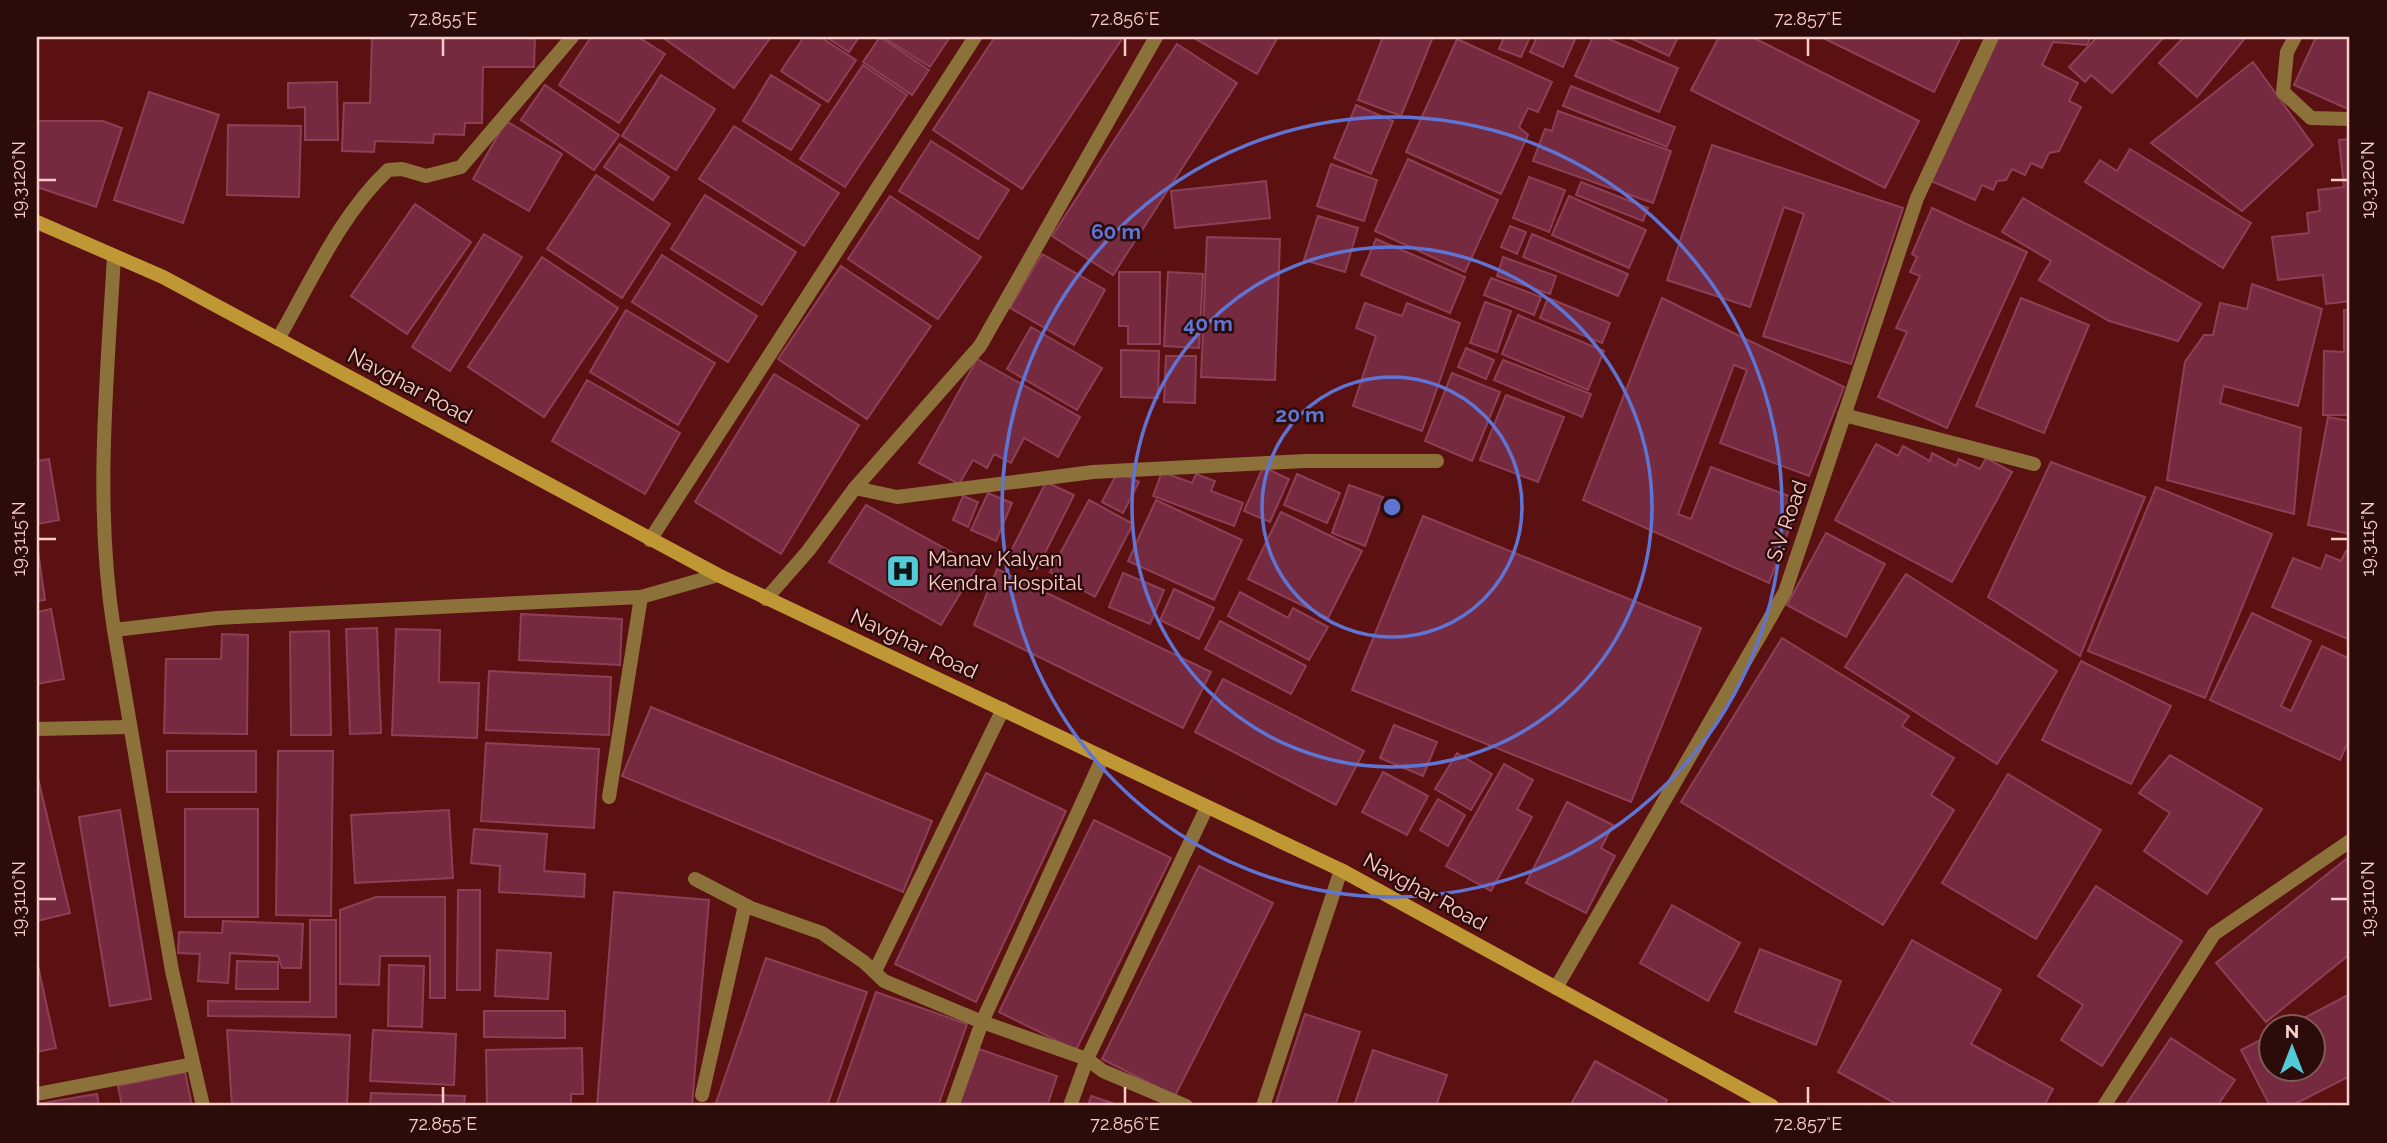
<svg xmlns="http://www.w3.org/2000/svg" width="2387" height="1143" font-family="Raleway,sans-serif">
	<rect width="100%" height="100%" fill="#5b1011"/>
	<!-- building -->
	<g fill="#752a40" stroke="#8d4055" stroke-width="2">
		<path d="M372 37H535L534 67H483L482 123H465L464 135 434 134 433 143 375 141 374 152 342 151 344 103H370Z"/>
		<path d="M591 37H638L665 54 619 123 559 85Z"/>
		<path d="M662 37H771L734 88Z"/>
		<path d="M804 37H820L856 60 828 102 781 71Z"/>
		<path d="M826 37H859L849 52Z"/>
		<path d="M880 37 929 70 912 95 863 62Z"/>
		<path d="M883 37H950L930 67Z"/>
		<path d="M995 37 1122 39 1022 189 933 130Z"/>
		<path d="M1192 37H1278L1257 74Z"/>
		<path d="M1383 37H1433L1401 116 1358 100Z"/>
		<path d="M1504 37H1530L1521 57 1499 49Z"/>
		<path d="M1537 37H1576L1563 67 1530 52Z"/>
		<path d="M1593 37H1604L1678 68 1659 112 1575 76Z"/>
		<path d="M1628 37H1678L1669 56Z"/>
		<path d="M1719 37H1752L1919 121 1885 188 1691 90Z"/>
		<path d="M1821 37H1961L1934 92Z"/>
		<path d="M1996 37H2091L2087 45 2053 42 2042 65 2078 83 2069 101 2081 107 2059 151 2049 153 2042 168 2031 163 2025 175 2012 169 2006 180 1997 181 1993 190 1982 185 1975 200 1931 181Z"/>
		<path d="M2097 37H2164L2112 93 2091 75 2085 82 2069 67Z"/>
		<path d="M2184 37H2246L2197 97 2159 63Z"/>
		<path d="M2316 37H2350V110L2294 85Z"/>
		<path d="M1457 39 1552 82 1538 112 1528 108 1519 127 1528 135 1501 194 1406 152Z"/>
		<path d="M1177 44 1237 83 1113 275 1052 236Z"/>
		<path d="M2253 62 2313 145 2242 211 2151 143Z"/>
		<path d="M863 65 907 95 845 187 800 159Z"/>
		<path d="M661 75 715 109 676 170 622 136Z"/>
		<path d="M771 75 820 105 791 150 743 121Z"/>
		<path d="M337 82 338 140H305V107L288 108V83Z"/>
		<path d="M545 85 619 135 594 170 521 120Z"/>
		<path d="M1571 86 1675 127 1667 147 1563 106Z"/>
		<path d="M149 92 219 115 183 223 114 200Z"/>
		<path d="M1356 105 1393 121 1371 174 1334 158Z"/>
		<path d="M1558 111 1671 151 1653 203 1533 161 1545 129 1552 131Z"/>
		<path d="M37 121H103L122 128 96 207 37 187Z"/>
		<path d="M506 121 562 154 529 211 473 179Z"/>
		<path d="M228 125 301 126 299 197 227 195Z"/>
		<path d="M734 126 839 193 804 246 699 179Z"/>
		<path d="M2350 139V301L2326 304 2323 275 2278 280 2272 237 2309 233 2307 213 2320 211 2318 190 2344 187 2339 140Z"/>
		<path d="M931 141 1009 190 978 239 899 191Z"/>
		<path d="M620 144 669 177 653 200 604 167Z"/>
		<path d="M1712 145 1903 208 1851 364 1763 336 1804 214 1784 207 1750 307 1667 280Z"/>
		<path d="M2130 149 2251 223 2223 268 2085 182 2100 160 2117 171Z"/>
		<path d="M1408 159 1498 200 1465 272 1375 231Z"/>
		<path d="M1331 164 1377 180 1364 221 1317 206Z"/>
		<path d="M596 175 670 224 622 298 547 249Z"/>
		<path d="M1529 177 1565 190 1549 232 1513 218Z"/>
		<path d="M1266 181 1270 218 1175 228 1171 191Z"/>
		<path d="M1581 182 1648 208 1643 221 1576 195Z"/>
		<path d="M705 195 796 252 762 305 671 249Z"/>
		<path d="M890 196 981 257 938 319 848 259Z"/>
		<path d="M1569 196 1646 230 1629 268 1552 235Z"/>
		<path d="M2023 198 2201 304 2178 341 2109 321 2039 280 2051 261 2002 232Z"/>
		<path d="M415 204 471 242 407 334 351 296Z"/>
		<path d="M1932 208 2027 252 1947 428 1878 397 1907 332 1896 328 1920 276 1910 272 1917 257 1912 254Z"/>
		<path d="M1318 216 1358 228 1345 272 1304 260Z"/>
		<path d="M1510 226 1526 232 1517 254 1501 247Z"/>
		<path d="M484 234 522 257 450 371 412 347Z"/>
		<path d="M1532 234 1628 274 1618 296 1523 257Z"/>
		<path d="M1207 237 1280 239 1275 380 1201 377Z"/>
		<path d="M1376 239 1465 277 1450 313 1361 275Z"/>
		<path d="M1042 254 1105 290 1074 345 1010 308Z"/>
		<path d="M662 255 757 316 728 362 632 302Z"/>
		<path d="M542 257 618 308 544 417 468 367Z"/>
		<path d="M1503 257 1556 276 1550 294 1497 276Z"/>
		<path d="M841 266 931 326 867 419 778 359Z"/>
		<path d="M1119 272H1160V344H1128V326H1119Z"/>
		<path d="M1168 272 1203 274 1199 348 1164 346Z"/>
		<path d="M1491 278 1541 297 1534 315 1484 295Z"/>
		<path d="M2252 284 2322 309 2298 406 2224 386 2220 403 2301 428 2294 514 2167 480 2185 362 2204 335H2213L2220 303 2247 309Z"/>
		<path d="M1548 298 1610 323 1602 343 1540 318Z"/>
		<path d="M1662 298 1844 387 1809 476 1720 443 1747 370 1734 365 1678 514 1691 519 1711 467 1800 500 1769 583 1583 500Z"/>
		<path d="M2021 298 2089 325 2044 433 1976 406Z"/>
		<path d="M1485 302 1511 311 1497 352 1470 343Z"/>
		<path d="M1365 303 1402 316 1407 303 1460 323 1422 431 1353 406 1376 336 1356 328Z"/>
		<path d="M626 310 715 363 678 425 590 372Z"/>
		<path d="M2344 310H2350V415H2323L2324 351 2344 352Z"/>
		<path d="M1518 315 1604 351 1588 390 1502 354Z"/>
		<path d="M1031 327 1102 368 1077 410 1007 369Z"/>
		<path d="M1466 348 1494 360 1486 379 1458 367Z"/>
		<path d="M1121 350 1159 351 1158 398 1121 397Z"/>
		<path d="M1166 356H1196L1195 403 1164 402Z"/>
		<path d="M977 359 1080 417 1058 457 1024 438 1011 463 994 454 987 468 973 460 959 484 919 463Z"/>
		<path d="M1503 360 1591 394 1582 417 1494 380Z"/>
		<path d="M1452 373 1500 392 1472 461 1425 441Z"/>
		<path d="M774 374 859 425 781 554 695 502Z"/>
		<path d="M587 380 680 433 645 494 552 441Z"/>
		<path d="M1506 395 1564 417 1538 482 1480 460Z"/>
		<path d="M2328 417 2350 421V534L2308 525Z"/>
		<path d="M1876 444 1898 456 1903 446 1930 461 1932 453 1956 466 1959 459 1980 469 1986 458 2012 472 1952 582 1835 520Z"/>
		<path d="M49 459 59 520 37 524V461Z"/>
		<path d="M2051 462 2145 497 2080 656 1988 597Z"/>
		<path d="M1263 467 1289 479 1270 522 1244 511Z"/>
		<path d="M1118 471 1139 482 1123 513 1102 502Z"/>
		<path d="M1162 472 1192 483 1196 474 1215 481 1211 491 1243 503 1234 526 1153 496Z"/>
		<path d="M1297 474 1340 493 1327 523 1284 505Z"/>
		<path d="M1046 482 1074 495 1037 569 1009 555Z"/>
		<path d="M1349 485 1383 497 1365 546 1332 533Z"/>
		<path d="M2156 487 2272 534 2205 698 2088 651Z"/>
		<path d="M988 493 1012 503 996 541 971 530Z"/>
		<path d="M963 496 978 502 968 527 953 520Z"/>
		<path d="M1089 500 1133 524 1095 597 1050 572Z"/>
		<path d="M1156 500 1242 540 1214 600 1128 561Z"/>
		<path d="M866 505 977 566 941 625 829 562Z"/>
		<path d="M1281 512 1362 551 1328 618 1248 579Z"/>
		<path d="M1423 516 1701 628 1631 802 1352 690Z"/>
		<path d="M1826 533 1885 564 1846 637 1787 605Z"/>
		<path d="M37 544 45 600 37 601Z"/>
		<path d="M2346 551 2350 553V640L2272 607 2293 558 2321 569 2326 555 2341 561Z"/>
		<path d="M997 569 1211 672 1183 728 974 625Z"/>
		<path d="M1123 573 1164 590 1150 624 1109 607Z"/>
		<path d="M1906 574 2057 671 1997 764 1845 667Z"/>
		<path d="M1174 589 1214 608 1199 639 1160 620Z"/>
		<path d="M1240 592 1288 618 1293 608 1328 627 1309 660 1228 616Z"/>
		<path d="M51 609 64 679 37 684V612Z"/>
		<path d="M2252 613 2311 641 2281 706 2291 711 2322 646 2350 659V738L2340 760 2210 700Z"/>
		<path d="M521 614 622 619 620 665 519 660Z"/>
		<path d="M1220 621 1306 666 1291 694 1205 649Z"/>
		<path d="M377 628 381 733 350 734 346 629Z"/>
		<path d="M396 629 440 630 439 682 479 683 477 738 392 735Z"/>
		<path d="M329 631 331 735H291L290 632Z"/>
		<path d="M222 634 248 635 247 734 164 733 166 659H221Z"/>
		<path d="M1782 638 1909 716 1902 726 1954 758 1931 795 1954 810 1883 925 1681 802Z"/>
		<path d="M2081 661 2171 706 2131 784 2042 740Z"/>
		<path d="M489 671 611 677 609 735 486 730Z"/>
		<path d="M1223 679 1364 751 1336 805 1195 732Z"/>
		<path d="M651 707 932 821 903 892 622 776Z"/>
		<path d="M1394 725 1437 742 1423 776 1380 758Z"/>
		<path d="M486 743 599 749 594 828 481 821Z"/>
		<rect x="167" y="751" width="89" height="41"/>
		<path d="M278 751H333L331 916 276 915Z"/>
		<path d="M1457 753 1492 774 1471 810 1435 789Z"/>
		<path d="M2170 755 2262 809 2207 894 2144 851 2170 813 2139 793Z"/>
		<path d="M1504 764 1533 780 1517 809 1532 817 1491 891 1446 866Z"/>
		<path d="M1383 772 1428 796 1407 835 1362 812Z"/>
		<path d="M986 773 1066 811 976 1002 895 964Z"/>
		<path d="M37 774 70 913 37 921Z"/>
		<path d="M2008 774 2101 830 2036 939 1942 883Z"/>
		<path d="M1438 799 1465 815 1448 846 1420 830Z"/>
		<path d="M1567 802 1613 825 1601 848 1615 856 1586 913 1526 883Z"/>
		<rect x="185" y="809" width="73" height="108"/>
		<path d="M120 810 151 999 110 1006 79 817Z"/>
		<path d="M449 810 453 878 355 883 351 815Z"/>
		<path d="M1094 820 1171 858 1076 1050 999 1012Z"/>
		<path d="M474 829 547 834 544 871 585 874 584 897 499 892 500 866 471 863Z"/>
		<path d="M2350 856V954L2266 1022 2216 963Z"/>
		<path d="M1199 866 1273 903 1175 1096 1102 1059Z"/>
		<path d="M2096 886 2182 941 2102 1066 2061 1040 2083 1005 2038 976Z"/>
		<path d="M458 890H480V990H457Z"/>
		<path d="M614 892 709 900 692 1106H597Z"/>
		<path d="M376 897H445V998H430V956H380L379 985 340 984V910Z"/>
		<path d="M1672 905 1740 943 1708 1001 1640 963Z"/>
		<path d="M310 920H336V1017L208 1016V1001L310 1002Z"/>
		<path d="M223 921 303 924 301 968H282L278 956 230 953 228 983 198 981 200 954 178 953 179 932 222 933Z"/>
		<path d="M1912 940 2001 990 1971 1044 2053 1089 2044 1106H1900L1838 1072Z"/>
		<path d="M1760 949 1841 981 1816 1045 1735 1012Z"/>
		<path d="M497 950 551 953 548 999 495 996Z"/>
		<path d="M766 958 867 992 827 1106H715Z"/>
		<path d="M237 961 278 962V989H236Z"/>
		<path d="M389 965 424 966 422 1027 388 1026Z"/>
		<path d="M38 966 56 1048 37 1052V967Z"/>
		<path d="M876 992 967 1024 938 1106H836Z"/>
		<path d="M2350 994V1076L2291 1106H2270L2241 1050 2272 1034V1070H2314V1028H2285Z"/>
		<path d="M484 1011H565V1038L484 1037Z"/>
		<path d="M1305 1014 1360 1032 1335 1106H1275Z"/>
		<path d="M227 1030 350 1035 347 1106H232Z"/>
		<path d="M373 1030 456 1034 454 1085 370 1081Z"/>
		<path d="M2171 1038 2235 1080 2217 1106H2125Z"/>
		<path d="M582 1048 583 1094H571V1106H487L486 1050Z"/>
		<path d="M979 1049 1057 1076 1047 1106H959Z"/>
		<path d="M1373 1050 1447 1075 1436 1106H1354Z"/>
		<path d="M1595 1061 1667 1100 1664 1106H1570Z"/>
		<path d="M185 1072 192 1106H122L118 1086Z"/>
		<path d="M371 1093 465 1096 464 1106H370Z"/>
		<path d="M97 1094 99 1106H37V1104Z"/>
		<path d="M1091 1096 1121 1106H1088Z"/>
	</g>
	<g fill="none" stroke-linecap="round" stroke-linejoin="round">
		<!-- street -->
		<g stroke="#8c723a" stroke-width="14">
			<path d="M2295 37 2287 52 2283 92 2311 118 2350 119"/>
			<path d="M114 256C107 380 94 506 114 630"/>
			<path d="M278 339C311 282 340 215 388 170L402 169 426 176 461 167 572 37"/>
			<path d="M1844 415 2034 464"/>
			<path d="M855 488 980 346 1156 37"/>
			<path d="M650 540 975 37"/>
			<path d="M766 599 808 551 855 488 897 497 1093 472 1306 461H1437"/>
			<path d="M37 729 129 727"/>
			<path d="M609 797 641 597"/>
			<path d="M695 879 751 908 822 933 864 962 884 981 982 1022 1087 1059 1103 1071 1186 1106"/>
			<path d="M875 971 1003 709"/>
			<path d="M1556 988 1785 592 1917 198 1992 37"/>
			<path d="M37 1094 193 1064"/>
			<path d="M702 1095 745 905"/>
			<path d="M203 1106 172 971 114 630 217 618 641 597 718 575"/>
			<path d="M952 1106 982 1022 1103 757"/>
			<path d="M1070 1106 1087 1059 1207 807"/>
			<path d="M1263 1106 1341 870"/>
			<path d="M2104 1106 2214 934 2350 841"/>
		</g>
		<!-- secondary -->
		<path stroke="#c09735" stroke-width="14" d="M37 222 163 277 718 575 1341 870 1772 1106"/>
	</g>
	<!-- ticks -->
	<path fill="none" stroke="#fdcec9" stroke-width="2.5" d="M443 38V56M1125 38V56M1808 38V56M38 180H56M2331 180H2348M38 539H56M2331 539H2348M38 899H56M2331 899H2348M443 1087V1104M1125 1087V1104M1808 1087V1104"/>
	<!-- distance rings -->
	<g fill="none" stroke="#6074d4" stroke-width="3.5">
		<circle cx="1392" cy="507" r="130"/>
		<circle cx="1392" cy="507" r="260"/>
		<circle cx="1392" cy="507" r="390"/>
	</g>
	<!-- icons -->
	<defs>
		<g id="hospital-square" transform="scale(1.75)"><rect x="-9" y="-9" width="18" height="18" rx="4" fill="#52cbd8" stroke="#2c0c0b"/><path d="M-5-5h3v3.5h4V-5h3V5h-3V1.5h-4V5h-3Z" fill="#111"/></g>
	</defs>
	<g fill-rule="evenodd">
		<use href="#hospital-square" x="903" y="571"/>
	</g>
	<g text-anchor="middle" stroke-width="5" stroke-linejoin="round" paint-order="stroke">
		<!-- street labels -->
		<g font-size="21" fill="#fdcec9" stroke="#2c0c0b">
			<text transform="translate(410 386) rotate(28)" y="7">Navghar Road</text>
			<text transform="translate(1787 521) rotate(-71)" y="7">S.V Road</text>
			<text transform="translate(914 644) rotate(25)" y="7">Navghar Road</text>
			<text transform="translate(1425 892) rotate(29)" y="7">Navghar Road</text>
		</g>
		<!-- poi labels -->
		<g font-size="21" fill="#fdcec9" stroke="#2c0c0b" text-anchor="start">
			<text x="928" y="566">Manav Kalyan<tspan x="928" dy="24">Kendra Hospital</tspan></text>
		</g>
	</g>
	<circle cx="1392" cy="507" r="10" fill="#6074d4" stroke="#2c0c0b" stroke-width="3.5"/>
	<g font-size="21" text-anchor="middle" font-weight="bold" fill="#6074d4" stroke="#2c0c0b" stroke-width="5" stroke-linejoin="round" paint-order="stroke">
		<text x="1116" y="239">60 m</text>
		<text x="1208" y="331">40 m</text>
		<text x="1300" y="422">20 m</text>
	</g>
	<!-- border -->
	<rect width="2387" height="1143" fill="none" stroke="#2c0c0b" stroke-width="77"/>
	<!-- north arrow -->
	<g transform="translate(2292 1048)"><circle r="33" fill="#2c0c0b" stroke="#805a57" stroke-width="2"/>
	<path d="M0-5L12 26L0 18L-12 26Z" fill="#52cbd8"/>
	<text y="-10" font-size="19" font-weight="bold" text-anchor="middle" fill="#fdcec9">N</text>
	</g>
	<rect x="38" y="38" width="2310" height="1066" fill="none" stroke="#fdcec9" stroke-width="2.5"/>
	<g font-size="18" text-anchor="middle" fill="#fdcec9">
		<text x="443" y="25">72.855°E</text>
		<text x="1125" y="25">72.856°E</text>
		<text x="1808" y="25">72.857°E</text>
		<text transform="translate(19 180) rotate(-90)" y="6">19.3120°N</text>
		<text transform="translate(2368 180) rotate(-90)" y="6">19.3120°N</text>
		<text transform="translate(19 539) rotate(-90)" y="6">19.3115°N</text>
		<text transform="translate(2368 539) rotate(-90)" y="6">19.3115°N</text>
		<text transform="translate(19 899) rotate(-90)" y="6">19.3110°N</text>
		<text transform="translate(2368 899) rotate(-90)" y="6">19.3110°N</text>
		<text x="443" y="1130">72.855°E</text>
		<text x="1125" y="1130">72.856°E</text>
		<text x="1808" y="1130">72.857°E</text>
	</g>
</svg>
